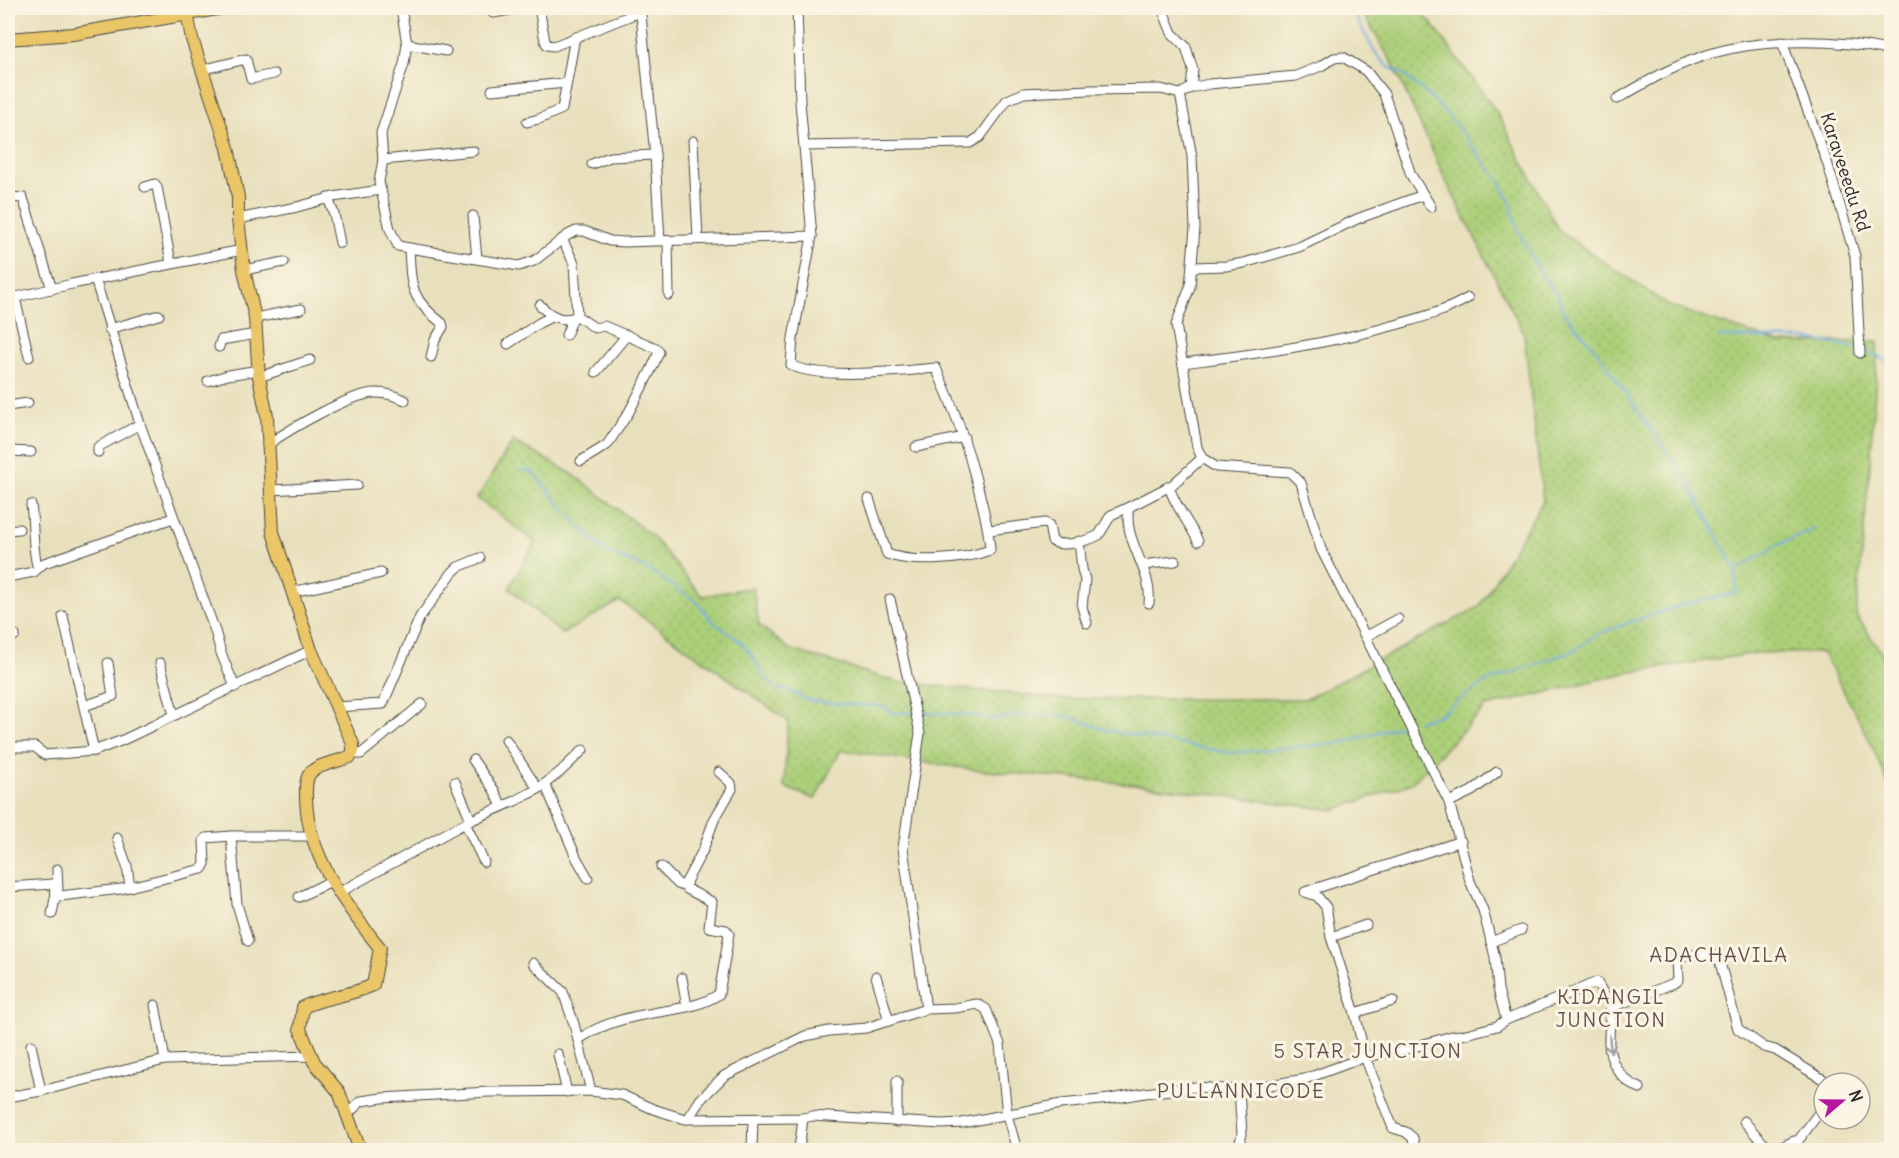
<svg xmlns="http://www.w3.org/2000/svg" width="1899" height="1158" font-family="Delius,sans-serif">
	<defs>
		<pattern id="grass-dots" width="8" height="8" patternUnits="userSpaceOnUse" patternTransform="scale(1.5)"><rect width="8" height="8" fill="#accf79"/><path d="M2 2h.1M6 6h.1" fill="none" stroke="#94b269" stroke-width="1.8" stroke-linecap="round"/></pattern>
	</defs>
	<rect width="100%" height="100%" fill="#fcf5e5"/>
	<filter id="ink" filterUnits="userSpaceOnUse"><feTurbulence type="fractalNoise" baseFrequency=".0167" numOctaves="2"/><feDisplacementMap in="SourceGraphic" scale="12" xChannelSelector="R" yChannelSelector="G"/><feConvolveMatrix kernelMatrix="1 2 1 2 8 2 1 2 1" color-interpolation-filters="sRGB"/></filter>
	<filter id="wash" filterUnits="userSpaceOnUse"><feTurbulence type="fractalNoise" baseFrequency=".008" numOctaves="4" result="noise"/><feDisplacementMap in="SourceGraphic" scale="24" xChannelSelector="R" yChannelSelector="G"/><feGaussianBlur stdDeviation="1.35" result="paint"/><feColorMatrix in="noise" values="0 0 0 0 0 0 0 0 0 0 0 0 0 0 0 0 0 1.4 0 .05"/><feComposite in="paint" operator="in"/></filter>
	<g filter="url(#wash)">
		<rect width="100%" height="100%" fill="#e8e0bc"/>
		<!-- grass -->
		<path fill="url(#grass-dots)" stroke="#6c7d52" stroke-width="1.5" d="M1370 8H1412L1430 21 1496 111 1559 231 1669 306 1780 343 1878 341 1871 455 1856 615 1891 667V790L1869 739 1823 653H1757L1626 673 1486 707 1412 783 1334 810 1134 784 977 770 841 750 815 799 784 787 788 721 620 601 562 634 509 588 535 542 477 498 513 441 574 475 652 536 702 596 753 587 759 625 789 649 898 682 1063 699H1306L1479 607 1543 501 1524 334 1444 177 1393 64 1364 15Z"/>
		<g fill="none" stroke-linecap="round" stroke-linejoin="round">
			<!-- stream -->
			<g stroke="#73ace3" stroke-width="2">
				<path d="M1351 8 1374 51 1381 59 1390 68 1400 72 1426 93 1447 114 1498 179 1510 201 1516 224 1526 246 1538 269 1556 293 1563 311 1596 350 1689 484 1736 570"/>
				<path d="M1718 337 1806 339 1858 348"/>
				<path d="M1864 349 1892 364"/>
				<path d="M522 470 534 473 563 509 603 550 647 569 697 602 714 623 740 641 751 654 764 677 778 689 786 690 805 699 826 703 881 706 887 708 892 713H914"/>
				<path d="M919 713 963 714 991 719 1024 715 1067 716 1106 730 1230 753 1341 743 1403 725"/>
				<path d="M1418 721 1442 714 1457 701 1486 682 1575 650 1599 633 1681 605 1736 593V570L1778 545 1814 529"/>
			</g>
		</g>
	</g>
	<g filter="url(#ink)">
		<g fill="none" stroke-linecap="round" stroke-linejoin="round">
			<!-- minor casing -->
			<g stroke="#474641" stroke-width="11">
				<g id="minor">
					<path d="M401 8 407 44 404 64 381 133 383 160 379 182 390 229 398 246 409 248C411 286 410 299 442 323L443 327 435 340 431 357"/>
					<path d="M539 8 545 41 547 45 554 46 642 11"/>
					<path d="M642 8 641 15 655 155 660 241"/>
					<path d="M797 8 800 102 812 236 793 338 791 365C818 380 902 371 936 368 954 407 967 445 978 487 983 508 989 528 990 550 963 560 914 564 887 554L869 499"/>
					<path d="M1162 8 1172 33 1186 47 1193 70 1191 88"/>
					<path d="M493 13 522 8"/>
					<path d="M1782 42 1827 162 1855 256 1860 353"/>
					<path d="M407 44 446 51"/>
					<path d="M201 70 246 59 251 79 274 74"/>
					<path d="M492 90 566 83"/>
					<path d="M1180 94 1191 88 1209 84 1296 76 1321 66 1334 58 1343 57 1366 71 1384 94 1411 175 1431 207"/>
					<path d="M1617 99C1648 81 1678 63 1713 53 1763 38 1840 39 1892 51"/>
					<path d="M527 122 539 119 562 109 575 37"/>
					<path d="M693 141 698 238"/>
					<path d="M383 160 473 151"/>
					<path d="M592 164 610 157 655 155"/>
					<path d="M145 187 155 184 157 187 171 263"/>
					<path d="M8 197 23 198 52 289"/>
					<path d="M328 198 334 214 340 243"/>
					<path d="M473 216 477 259"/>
					<path d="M238 219 297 207 333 197 381 190"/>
					<path d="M562 239 574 263 577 316 595 328 604 326 656 348 659 352 652 368 629 412 607 445 581 461"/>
					<path d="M668 241 669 295"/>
					<path d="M409 248 519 266 534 261 568 235 576 231H584L610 241 624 242 812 236"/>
					<path d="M1192 267 1226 266 1244 263 1299 247 1357 219 1423 195"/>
					<path d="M244 270 284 262"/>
					<path d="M95 279 140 424 215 631 221 653 235 687"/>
					<path d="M15 298 29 357"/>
					<path d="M8 299 72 284 242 250"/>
					<path d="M540 305C550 316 563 323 577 316"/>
					<path d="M255 318 301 309"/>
					<path d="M109 329 159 315"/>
					<path d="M566 335 573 318"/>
					<path d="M508 344 539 323 553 316"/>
					<path d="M219 347 221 340 256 334"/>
					<path d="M1183 363C1256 354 1329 344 1399 324 1423 317 1446 311 1468 298"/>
					<path d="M596 372 627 335"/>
					<path d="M259 377 310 360"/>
					<path d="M208 381 228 375 259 370"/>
					<path d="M8 406 28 403"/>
					<path d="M267 445C289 430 353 391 378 393 387 393 396 396 405 400"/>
					<path d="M916 447 964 437"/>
					<path d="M8 451 31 452"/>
					<path d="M98 452V447L140 424"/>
					<path d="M1169 486C1173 503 1190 524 1198 541"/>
					<path d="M271 490 357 485"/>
					<path d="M31 505C34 524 32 552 38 568"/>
					<path d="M8 530 19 529"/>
					<path d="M989 530 1045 523 1049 525 1052 541C1063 548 1088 541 1099 535L1111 515 1129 507"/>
					<path d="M1079 541 1082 569 1085 580 1082 607 1087 623"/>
					<path d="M1143 565 1175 561"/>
					<path d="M8 577 34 572 44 563 56 559 173 518"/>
					<path d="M292 592 381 573"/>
					<path d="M890 599 920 733 903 848 926 1009"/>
					<path d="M1149 603C1153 569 1122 541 1129 507L1172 485 1202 458"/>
					<path d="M63 616 94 751"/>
					<path d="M1365 637 1398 619"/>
					<path d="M8 640 15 635"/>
					<path d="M160 663 174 715"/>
					<path d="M84 706 113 696 108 663"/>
					<path d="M336 707 383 704 420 617 452 573 458 567 480 558"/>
					<path d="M506 740 538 789"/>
					<path d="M8 747H35L45 755 94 751 123 740 311 650"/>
					<path d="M353 752 356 754H361L422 704"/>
					<path d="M473 760 494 790 502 806"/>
					<path d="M455 782 471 820"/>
					<path d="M545 784 576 857 588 878"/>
					<path d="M1449 802 1472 791 1497 772"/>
					<path d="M465 823 484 862"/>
					<path d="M231 836 237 904 248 941"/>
					<path d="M117 838 127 866 130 887"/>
					<path d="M661 867 678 884 686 887"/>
					<path d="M57 869 58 889"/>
					<path d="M8 887 53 884 56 893 60 896 121 889 202 869 205 864 204 840 206 838 231 836H313"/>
					<path d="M340 892 465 823 515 801 538 789 560 772 583 750"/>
					<path d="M299 897 333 880"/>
					<path d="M52 914 56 893"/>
					<path d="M1331 937 1366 925"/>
					<path d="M1491 942 1521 930"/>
					<path d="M533 963 563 992 574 1024 591 1091"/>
					<path d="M876 976 889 1021"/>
					<path d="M682 978 687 1007"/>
					<path d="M1610 1005 1615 1006 1674 983 1678 980 1677 958 1691 955 1716 956 1719 959 1738 1029 1764 1047 1775 1050 1829 1083"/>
					<path d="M1355 1013 1393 1001"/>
					<path d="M1506 1020 1597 982C1600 989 1609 1001 1610 1007 1611 1018 1609 1029 1609 1040 1608 1061 1621 1081 1640 1088"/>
					<path d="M578 1040C597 1026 624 1018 648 1014 671 1009 699 1008 719 994L729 934 726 930 709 927 712 902 687 889 686 882 703 850 714 820 732 789 731 783 719 772"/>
					<path d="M558 1054 567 1092"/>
					<path d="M165 1060 311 1056"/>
					<path d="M41 1091 165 1060 155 1005"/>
					<path d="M8 1097 41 1091 31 1045"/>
					<path d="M347 1115 361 1101 382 1098 489 1092 591 1091 622 1095 653 1109 685 1119 803 1118 812 1116 941 1124 962 1123 1061 1104 1110 1099 1145 1093 1195 1087 1239 1090 1305 1079 1365 1057 1410 1048 1452 1036 1462 1035 1497 1026 1506 1020 1498 989 1495 957 1483 910 1470 881 1449 802 1321 549 1301 483 1290 472 1216 467 1202 458 1197 447 1176 325 1190 287 1195 228 1192 156 1180 94 1161 89 1090 90 1024 93 1007 100 980 137 970 143 804 146"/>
					<path d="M688 1119 700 1100 724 1076 805 1036 829 1031 866 1028 926 1009 955 1008 977 1004 986 1009 1000 1044 1007 1115 1017 1150"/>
					<path d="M1744 1121 1762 1142 1773 1150"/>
					<path d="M897 1122V1081"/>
					<path d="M752 1150 753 1119"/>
					<path d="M799 1150 803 1118"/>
					<path d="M1238 1150 1242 1134 1239 1090"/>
					<path d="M1415 1150 1413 1138 1406 1132 1393 1128 1365 1057 1355 1013 1331 937 1326 907 1317 896 1305 892 1461 841"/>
					<path d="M1776 1150 1794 1141H1798L1824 1106"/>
				</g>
			</g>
			<!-- major casing -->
			<g stroke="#474641" stroke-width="14">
				<g id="major">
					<path d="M187 13 192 39 228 148 238 197V219L244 270 255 318 259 377 267 416 273 532 311 650 353 744V752L350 757C339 761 320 764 311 772 305 778 306 789 306 798 307 855 346 906 380 948L373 985C351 996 326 996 303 1007L300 1029 314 1062 339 1092 360 1150"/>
					<path d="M8 39 73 34 223 8"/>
				</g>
			</g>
			<!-- minor -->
			<use href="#minor" stroke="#fff" stroke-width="9"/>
			<!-- major -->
			<use href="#major" stroke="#eac669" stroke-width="12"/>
		</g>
		<!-- one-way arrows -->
		<defs><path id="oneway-shaft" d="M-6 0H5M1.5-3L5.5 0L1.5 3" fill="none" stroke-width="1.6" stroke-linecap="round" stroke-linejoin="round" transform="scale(1.5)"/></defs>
		<use stroke="#a0a0a0" href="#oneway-shaft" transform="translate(1610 1044) rotate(85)"/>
	</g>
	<g text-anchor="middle" stroke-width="6" stroke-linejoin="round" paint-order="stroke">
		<!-- street labels -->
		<g font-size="18" fill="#2b2b2b" stroke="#fcf5e5">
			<text transform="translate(1845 172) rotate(72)" y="6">Karaveeedu Rd</text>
		</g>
		<!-- neighbourhood labels -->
		<g font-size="20" letter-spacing="1.5" fill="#65534e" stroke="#fcf5e5">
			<text x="1719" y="962">ADACHAVILA</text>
			<text x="1611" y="1004">KIDANGIL<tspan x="1611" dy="23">JUNCTION</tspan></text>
			<text x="1368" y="1058">5 STAR JUNCTION</text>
			<text x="1241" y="1098">PULLANNICODE</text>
		</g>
	</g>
	<!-- margin -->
	<rect width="1899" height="1158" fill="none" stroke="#fcf5e5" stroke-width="30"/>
	<!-- north arrow -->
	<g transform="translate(1842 1101) rotate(70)"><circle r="28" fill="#fcf5e5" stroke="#a8a49b" stroke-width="1.5"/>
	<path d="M0-4.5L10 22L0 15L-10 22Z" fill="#b5179e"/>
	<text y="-9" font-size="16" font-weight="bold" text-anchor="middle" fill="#2b2b2b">N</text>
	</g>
</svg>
